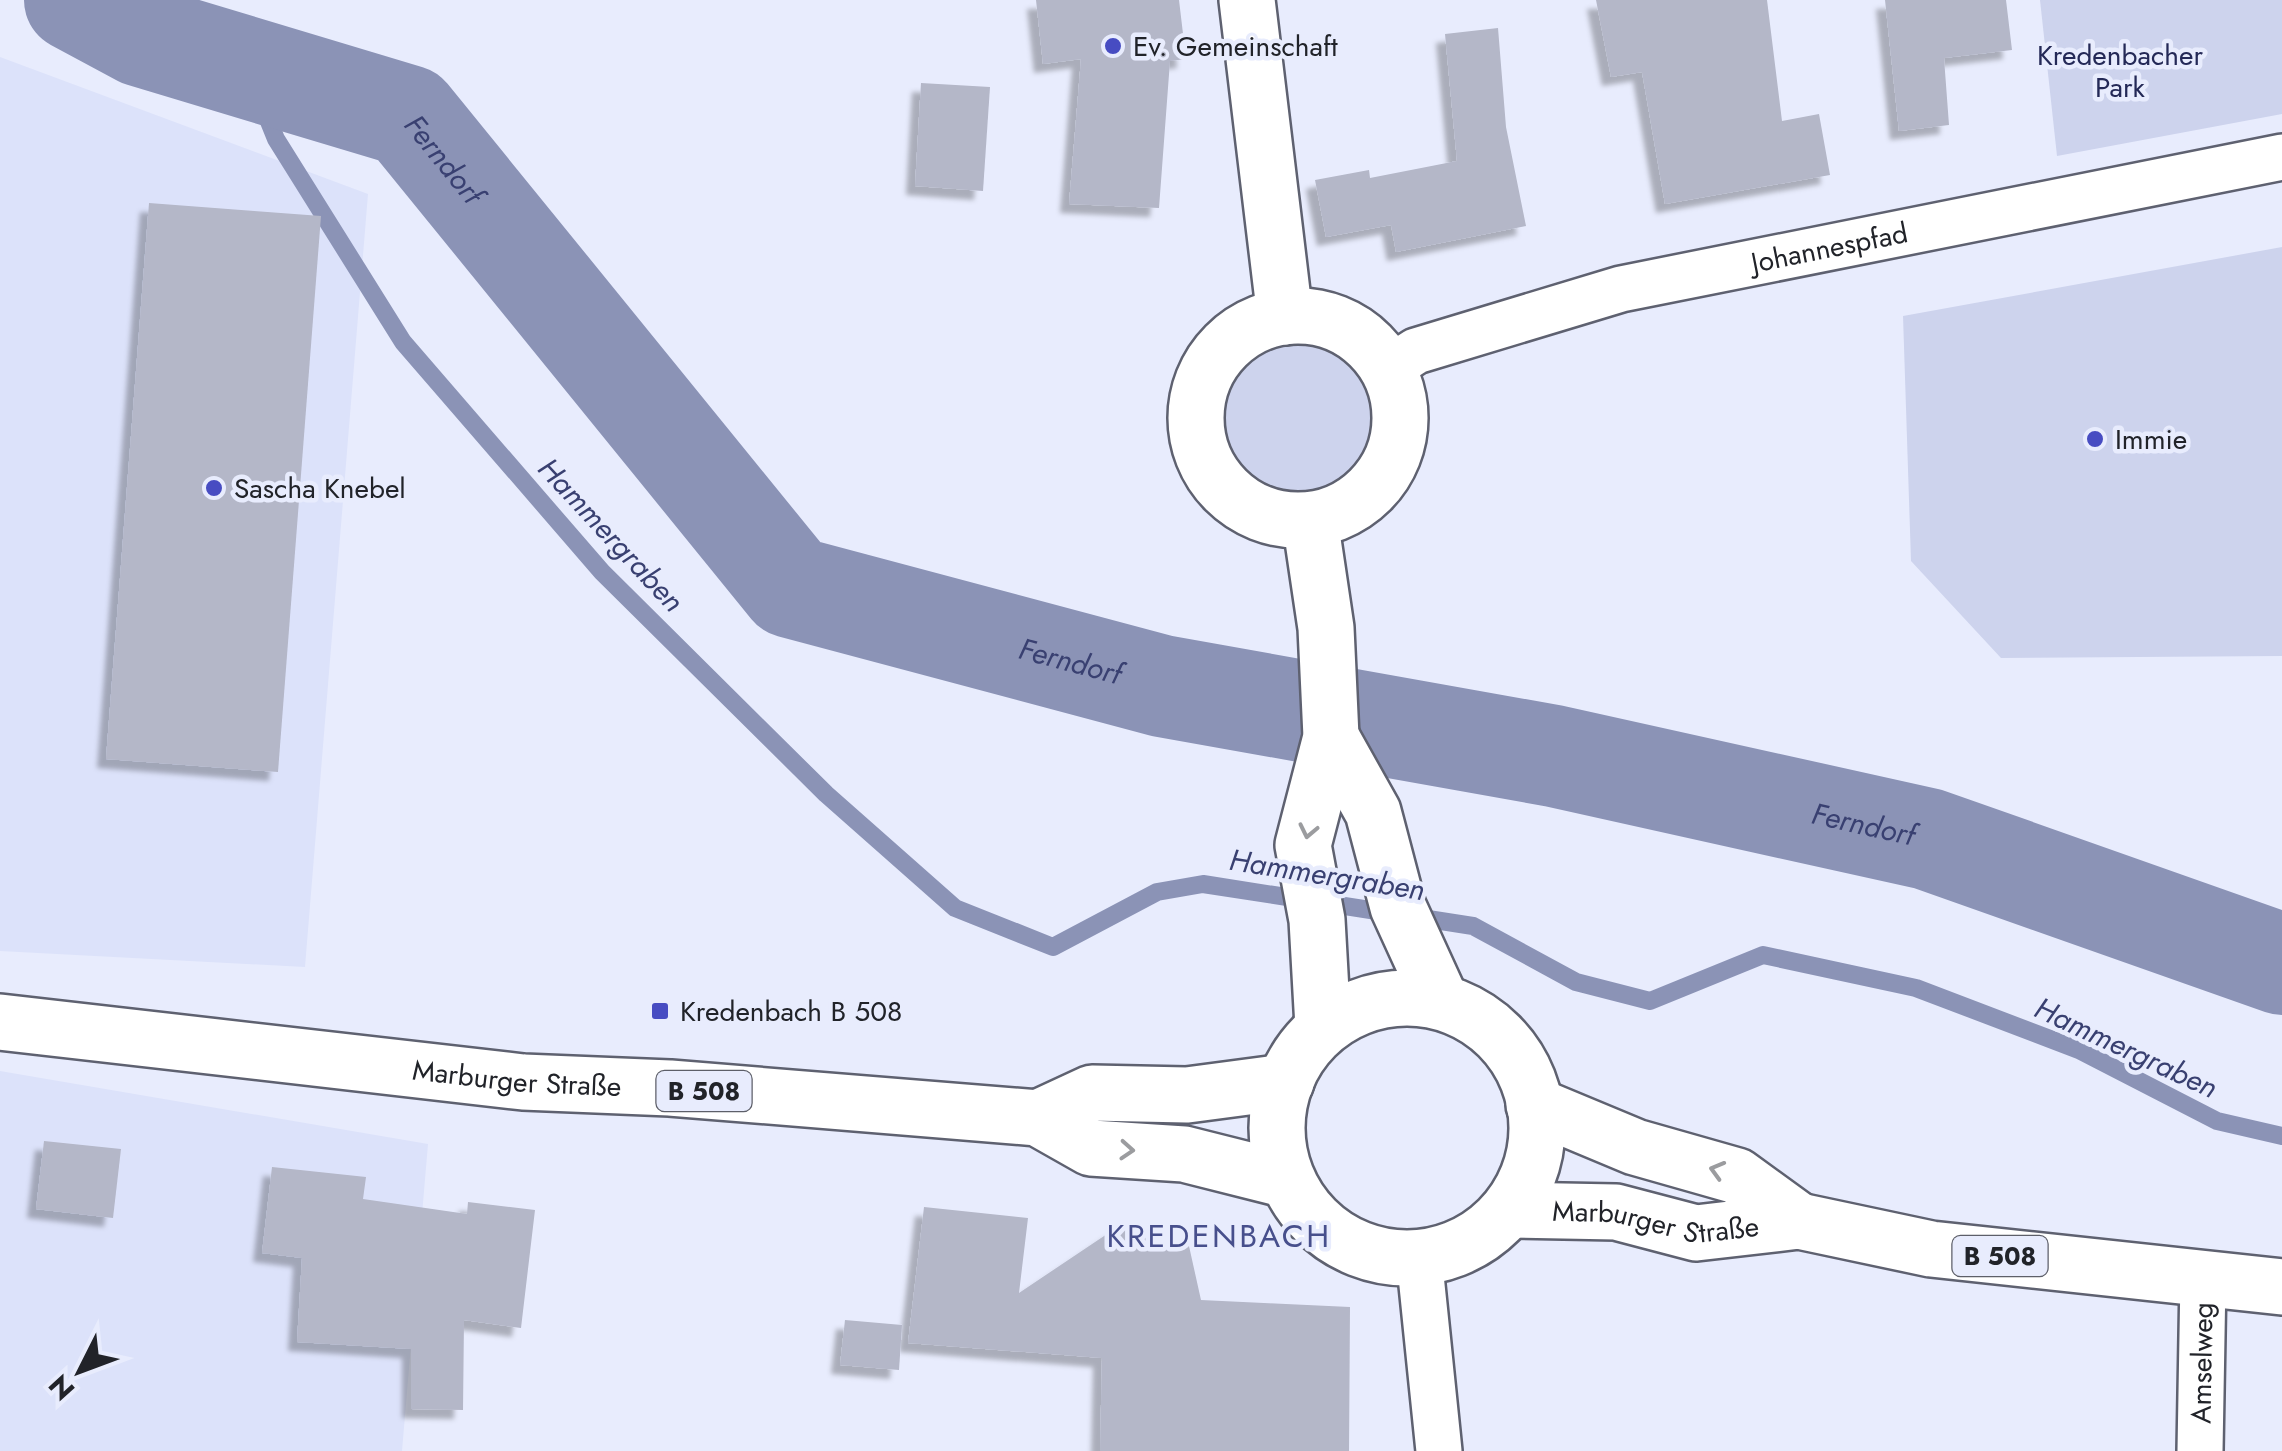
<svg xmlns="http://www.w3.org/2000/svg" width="2282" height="1451" font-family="Jost,sans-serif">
	<defs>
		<filter id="shadow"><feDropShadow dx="-9" dy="9" stdDeviation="2.5" flood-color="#0004"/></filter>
	</defs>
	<rect width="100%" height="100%" fill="#e8ecfd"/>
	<!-- built -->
	<g fill="#dce2fa">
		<path d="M0 57 368 194 305 967 0 951Z"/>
		<path d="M0 1071 428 1144 402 1451H0Z"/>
	</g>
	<!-- green -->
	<g fill="#cdd3ed">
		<path d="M2040 0H2282V114L2057 156Z"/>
		<path d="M2282 247V656L2001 658 1911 561 1903 316Z"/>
		<circle cx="1298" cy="418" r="102"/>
	</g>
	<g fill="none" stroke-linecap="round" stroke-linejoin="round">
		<!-- stream -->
		<path stroke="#8b93b6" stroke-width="18" d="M247 67 276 139 403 342 602 572 826 794 955 908 1053 947 1157 892 1203 884 1473 926 1576 982 1650 1001 1763 955 1916 988 2079 1050 2217 1121 2282 1136"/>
		<!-- river -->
		<path stroke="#8b93b6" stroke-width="102" id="s1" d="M75 0 142 36 408 116 791 587 1162 686 1554 756 1928 839 2282 964"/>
	</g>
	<!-- building -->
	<g fill="#b4b7c8" filter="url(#shadow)">
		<path d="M1036 0H1179L1186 59 1170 61 1159 208 1069 204 1081 59 1043 64Z"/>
		<path d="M1596 0H1767L1782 121 1819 114 1830 175 1665 204 1642 72 1611 77Z"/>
		<path d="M1885 0H2006L2012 50 1944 58 1949 125 1899 131Z"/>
		<path d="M1498 28 1506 127 1526 226 1396 252 1391 225 1326 237 1315 180 1369 170 1370 178 1457 161 1445 34Z"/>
		<path d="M921 83 990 87 983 191 915 186Z"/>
		<path d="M149 203 321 216 278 772 106 759Z"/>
		<path d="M44 1141 121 1149 113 1218 36 1209Z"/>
		<path d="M272 1167 366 1177 363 1199 467 1214 468 1202 535 1210 521 1328 464 1320 463 1410 411 1409V1349L297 1342 302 1258 262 1253Z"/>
		<path d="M924 1207 1028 1218 1019 1293 1116 1228 1158 1235 1165 1243 1189 1246 1201 1300 1350 1307 1349 1451H1100L1102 1358 908 1343Z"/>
		<path d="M845 1320 902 1325 899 1370 840 1365Z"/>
	</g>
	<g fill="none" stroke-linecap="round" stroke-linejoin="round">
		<!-- minor casing -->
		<g stroke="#5e6170" stroke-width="50">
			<g id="minor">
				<path id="s2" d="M1388 369 1416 351 1621 289 2282 157"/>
				<path d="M1419 1256 1439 1451"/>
				<path id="s3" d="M2200 1451 2203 1278"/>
			</g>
		</g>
		<!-- secondary casing -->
		<g stroke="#5e6170" stroke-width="60">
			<g id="secondary">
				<path d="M1247 0 1285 317"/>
				<circle cx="1298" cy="418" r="102"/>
				<path d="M1310 520 1326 628 1331 737 1303 845 1317 920 1323 1027"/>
				<path d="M1331 737 1373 812 1398 907 1441 1001"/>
			</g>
		</g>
		<!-- primary casing -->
		<g stroke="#5e6170" stroke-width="60">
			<g id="primary">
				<circle cx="1407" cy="1128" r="130"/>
				<path id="s4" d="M0 1022 523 1082 670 1088 1038 1118 1091 1148 1184 1154 1287 1180"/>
				<path d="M1534 1105 1635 1147 1737 1176 1799 1221"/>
				<path d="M1038 1118 1092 1093 1187 1095 1286 1082"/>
				<path id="s5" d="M1509 1210 1616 1212 1696 1233 1799 1221 1931 1249 2282 1287"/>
			</g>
		</g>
		<!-- minor -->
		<use href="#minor" stroke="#fff" stroke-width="45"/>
		<!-- secondary -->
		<use href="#secondary" stroke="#fff" stroke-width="55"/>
		<!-- primary -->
		<use href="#primary" stroke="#fff" stroke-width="55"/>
	</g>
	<!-- one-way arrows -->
	<defs><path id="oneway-chevron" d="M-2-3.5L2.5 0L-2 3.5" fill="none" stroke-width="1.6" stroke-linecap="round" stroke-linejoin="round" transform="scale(2.5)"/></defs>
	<g stroke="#9b9c9f">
		<use href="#oneway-chevron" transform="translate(1308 831) rotate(102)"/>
		<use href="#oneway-chevron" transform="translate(1127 1150) rotate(4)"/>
		<use href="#oneway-chevron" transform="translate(1717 1170) rotate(-164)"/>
	</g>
	<!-- markers -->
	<g fill="#474cc2" stroke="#e8ecfd" stroke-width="4">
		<circle cx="1113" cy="46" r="10"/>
		<circle cx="2095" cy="439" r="10"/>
		<circle cx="214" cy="488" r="10"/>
		<rect x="650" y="1001" width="20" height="20" rx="5"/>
	</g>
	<g text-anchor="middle" stroke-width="9" stroke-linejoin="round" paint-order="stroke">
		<!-- shield labels -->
		<g fill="#e8ecfd" stroke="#5d5f69" stroke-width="2.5">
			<rect x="656.5" y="1071" width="95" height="40" rx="8"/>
			<rect x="1952.5" y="1236" width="95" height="40" rx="8"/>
		</g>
		<g font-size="25" font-weight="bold" fill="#212329">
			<text x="704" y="1100">B 508</text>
			<text x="2000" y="1265">B 508</text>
		</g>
		<!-- poi labels -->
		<g font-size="28" fill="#212329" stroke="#e8ecfd" text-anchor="start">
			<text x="1133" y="56">Ev. Gemeinschaft</text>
			<text x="2115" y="449">Immie</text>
			<text x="234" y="498">Sascha Knebel</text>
			<text x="680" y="1021">Kredenbach B 508</text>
		</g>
		<!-- park labels -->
		<g font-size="28" fill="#242957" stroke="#e8ecfd">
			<text x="2120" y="65">Kredenbacher<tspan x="2120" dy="32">Park</tspan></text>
		</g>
		<!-- street labels -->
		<g font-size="28" fill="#212329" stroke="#e8ecfd">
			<text dy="10" stroke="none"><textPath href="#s2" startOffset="460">Johannespfad</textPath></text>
			<text dy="10" stroke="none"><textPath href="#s4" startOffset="520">Marburger Straße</textPath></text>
			<text dy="10" stroke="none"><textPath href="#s5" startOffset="148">Marburger Straße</textPath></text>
			<text dy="10" stroke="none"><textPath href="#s3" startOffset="88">Amselweg</textPath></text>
		</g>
		<!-- water labels -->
		<g font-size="30" font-style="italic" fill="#394071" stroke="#e8ecfd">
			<text dy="10" stroke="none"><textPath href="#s1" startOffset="410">Ferndorf</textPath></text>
			<text transform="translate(611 535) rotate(47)" y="10">Hammergraben</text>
			<text dy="10" stroke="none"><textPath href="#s1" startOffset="1250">Ferndorf</textPath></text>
			<text dy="10" stroke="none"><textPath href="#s1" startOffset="2060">Ferndorf</textPath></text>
			<text transform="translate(1327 875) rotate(9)" y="10">Hammergraben</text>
			<text transform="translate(2126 1048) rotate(25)" y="10">Hammergraben</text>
		</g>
		<!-- quarter labels -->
		<g font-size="32" letter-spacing="2.5" fill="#474f8c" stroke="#e8ecfd">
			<text x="1219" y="1247">KREDENBACH</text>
		</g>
	</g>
	<!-- north arrow -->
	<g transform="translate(80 1371) rotate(228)" stroke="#e8ecfd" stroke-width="8" paint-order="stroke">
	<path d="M0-8L18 38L0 25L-18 38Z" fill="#212329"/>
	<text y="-15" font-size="28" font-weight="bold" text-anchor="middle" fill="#212329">N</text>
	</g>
</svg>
